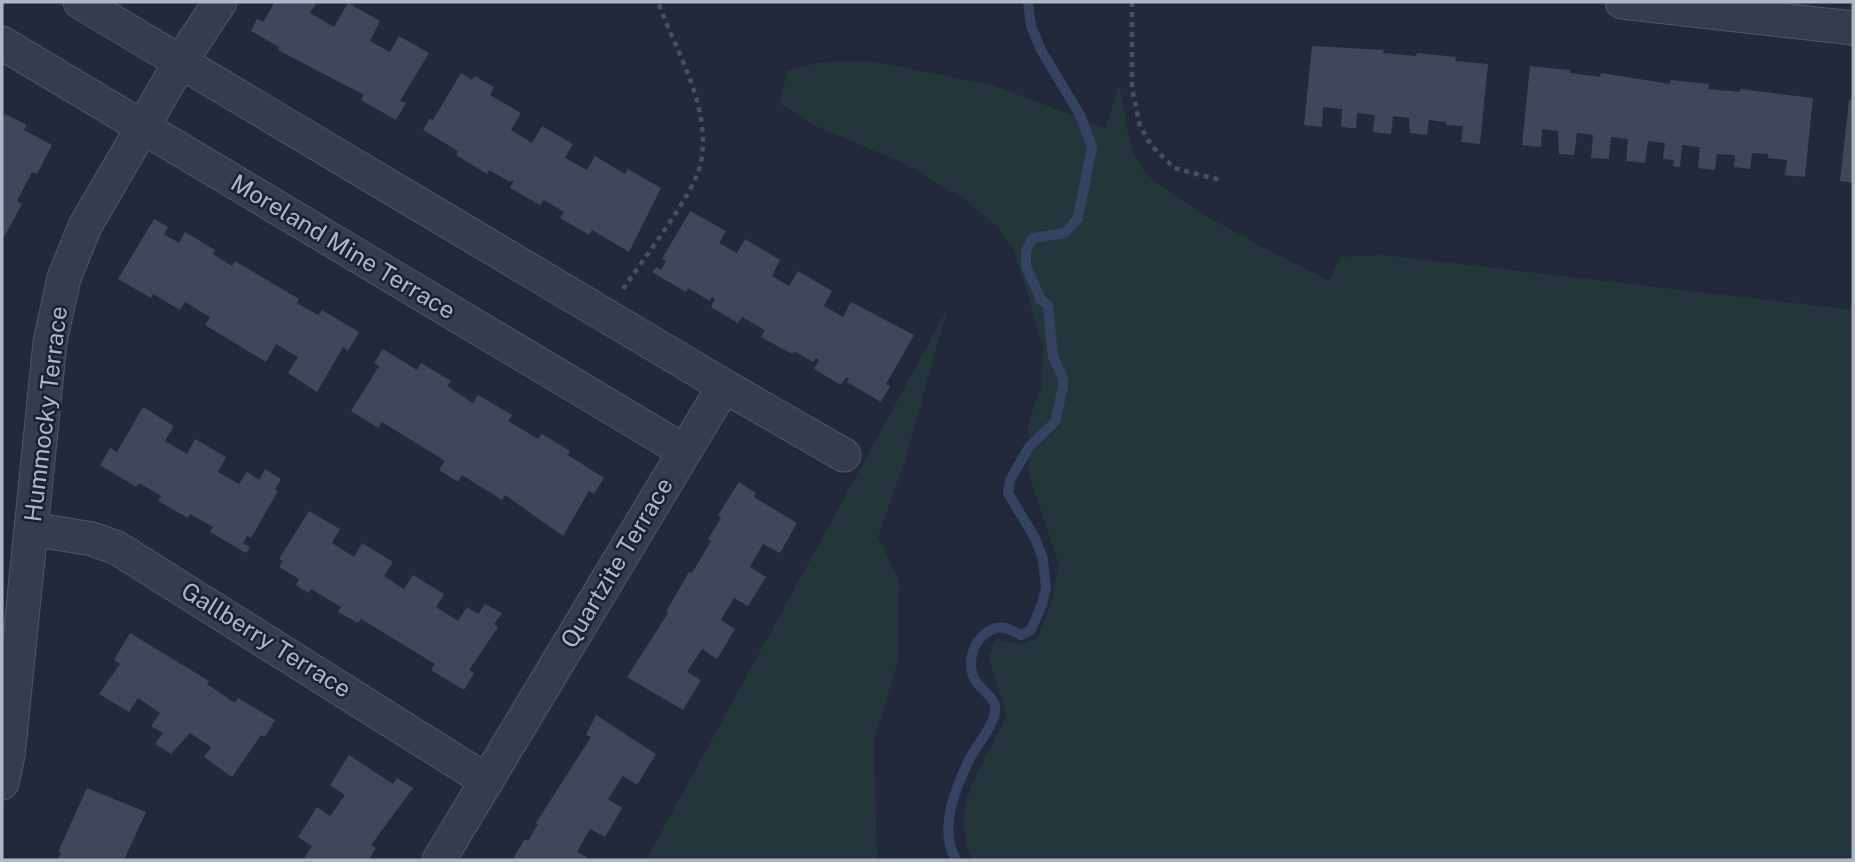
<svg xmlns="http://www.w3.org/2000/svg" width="1855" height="862" font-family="'Public Sans',sans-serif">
	<rect width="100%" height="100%" fill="#22293b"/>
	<!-- green -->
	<g fill="#24363c">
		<path d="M869 61 992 85 1106 128 1119 84C1125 110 1126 144 1141 167 1158 195 1295 265 1329 280L1341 257 1383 255 1853 310V860H972C948 803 984 766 1007 715L988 656 996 639 1022 645 1038 637 1051 603 1059 564 1029 474 1028 423 1041 388 1043 347 1014 249 996 226 967 201 902 162 815 126 780 104 787 71 820 62Z"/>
		<path d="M947 310 905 460 878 537 899 581 898 661 874 740 877 860H646Z"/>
	</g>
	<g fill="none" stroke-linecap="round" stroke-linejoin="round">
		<!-- stream -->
		<path stroke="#364262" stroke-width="10" d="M956 860C938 829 955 789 970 758 977 745 990 731 994 716 1001 697 978 691 973 676 967 658 975 638 991 630 1002 624 1011 630 1021 635L1031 630 1042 604 1046 588 1043 559 1035 538 1008 493 1010 480 1029 447 1055 422 1063 387V378L1053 357 1048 305 1041 300 1026 266V250L1033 238 1065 233 1078 218 1092 147 1080 115 1041 50 1031 26 1028 2"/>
	</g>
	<!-- building -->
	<g fill="#3e475b">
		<path d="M275 2H317L310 13 334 27 348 3 380 21 370 41 390 52 399 36 429 53 400 101 406 103 396 120 361 100 364 95 278 50 279 47 251 31 257 19 263 22Z"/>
		<path d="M1312 46 1384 50 1383 53 1416 56 1417 53 1456 57 1455 61 1488 64 1480 144 1461 142 1463 126 1446 125V122L1429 120 1427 135 1410 133 1409 118 1393 116 1391 134 1373 132 1375 115 1357 113 1356 128H1348L1341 126 1342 109 1323 107 1322 127 1304 125Z"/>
		<path d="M1530 66 1570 70V73L1600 77 1601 73 1670 84 1671 80 1709 84 1708 89 1740 92V89L1813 98 1805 177 1785 175 1787 160 1768 158V154L1752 153 1750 169 1734 167 1735 155 1717 154 1715 170 1698 168 1700 147 1682 145 1680 167 1673 166 1674 160 1663 159 1665 143 1648 141 1645 163 1626 161 1628 139 1611 137 1609 159 1591 158 1593 135 1577 133 1574 155 1559 154 1558 131 1542 129 1541 147 1522 145Z"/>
		<path d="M461 73 472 80 475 76 494 87 490 95 521 113 511 130 532 143 542 126 573 144 565 158 587 170 595 156 625 174 628 169 661 188 629 252 592 230 589 235 560 218 564 212 544 200 540 205 510 188 514 180 510 182 489 170 487 174 456 155 458 151 423 130 430 118 433 120Z"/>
		<path d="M1849 100 1853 101V183L1840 181Z"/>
		<path d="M5 114 27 125 24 130 52 145 37 174 32 172 17 201 22 204 4 237 2 236V120Z"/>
		<path d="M690 211 726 231 719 243 737 253 745 239 780 260 772 276 789 286 798 271 832 291 824 306 843 317 851 302 914 335 886 384 890 386 881 402 847 382 849 379 846 377 841 385 814 369 819 360 816 358 813 362 794 351 792 354 761 337 765 330 742 317 738 323 711 307 715 299 712 297 710 301 688 288 686 292 652 272 656 267 661 270 666 261 662 259Z"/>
		<path d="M154 219 168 227 164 234 179 243 185 232 215 250 213 254 232 266 235 261 299 299 297 303 318 315 322 310 359 332 348 351 343 347 317 392 288 373 298 357 276 344 266 362 205 325 210 317 185 302 180 310 153 294 151 298 118 279Z"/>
		<path d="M383 349 417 370 421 363 451 381 447 386 473 403 478 395 512 415 508 421 538 439 542 434 570 451 568 455 604 478 594 494 589 491 563 536 505 495 502 500 462 475 458 482 439 470 445 461 382 422 378 428 351 411 379 366 374 363Z"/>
		<path d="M143 407 174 426 165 441 187 454 195 439 226 457 218 472 239 484 247 472 259 480 265 469 281 479 275 489 278 491 251 538 247 536 243 543 250 547 246 553 210 532 213 527 190 514 188 518 158 501 161 496 139 483 136 487 100 465 110 448 117 452Z"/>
		<path d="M739 482 756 493 754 497 797 523 780 553 763 544 750 567 766 577 748 606 734 598 721 620 735 629 717 659 702 649 687 672 701 680 683 710 627 677 668 613 667 610 689 572 692 573 711 541 708 539 721 518 718 515Z"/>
		<path d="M309 511 340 529 332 543 354 557 362 543 393 562 384 576 404 589 413 575 444 594 436 607 458 621 467 607 478 614 485 604 502 613 494 624 498 627 469 670 474 673 464 690 431 670 435 664 361 619 358 623 338 612 341 607 311 589 308 593 296 585 299 579 279 567 283 561 279 559Z"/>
		<path d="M130 633 209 681 207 684 235 703 238 698 275 720 265 737 261 735 232 777 204 757 211 747 190 733 171 754 155 744 163 733 151 726 160 713 138 698 129 712 99 694 120 664 114 660Z"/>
		<path d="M596 715 656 754 637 785 623 776 608 799 622 808 605 837 590 829 577 852 592 860H512L525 839 528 841 538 824 536 823 591 737 586 735Z"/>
		<path d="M349 755 393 784 397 778 413 788 371 845 376 848 368 860H303L312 846 298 837 317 807 330 816 345 795 330 785Z"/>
		<path d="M87 788 146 812 124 860H58L61 853 58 852Z"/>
	</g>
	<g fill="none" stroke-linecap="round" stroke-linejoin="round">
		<!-- minor casing -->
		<g stroke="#515666" stroke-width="35">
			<g id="minor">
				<path d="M80 2 724 386"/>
				<path d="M1622 2 1853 28"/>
				<path d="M2 43 684 451"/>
				<path d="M32 529 92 539 117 548 487 781"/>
				<path d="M2 783 8 756 50 342 64 278 85 226 181 61 220 2"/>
				<path d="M439 860 724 386 844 455"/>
			</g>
		</g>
		<!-- path -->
		<g stroke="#425359" stroke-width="4.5" stroke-dasharray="5 5" stroke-linecap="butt">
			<path d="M1132 2V89L1140 126 1151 145 1174 168 1220 180"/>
			<path d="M623 289C642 261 693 195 700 166 714 111 676 52 658 2"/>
		</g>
		<!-- minor -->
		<use href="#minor" stroke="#363c4b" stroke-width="33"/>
	</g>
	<g text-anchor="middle" stroke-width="5" stroke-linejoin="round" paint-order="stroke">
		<!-- street labels -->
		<g font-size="24" fill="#b1b6c7" stroke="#1b2130">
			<text transform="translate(343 247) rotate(31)" y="8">Moreland Mine Terrace</text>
			<text transform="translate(46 414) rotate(-83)" y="8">Hummocky Terrace</text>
			<text transform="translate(617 563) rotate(-59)" y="8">Quartzite Terrace</text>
			<text transform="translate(266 640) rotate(32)" y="8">Gallberry Terrace</text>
		</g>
	</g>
	<!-- border -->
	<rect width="1855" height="862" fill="none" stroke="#b1b6c7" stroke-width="7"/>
</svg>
